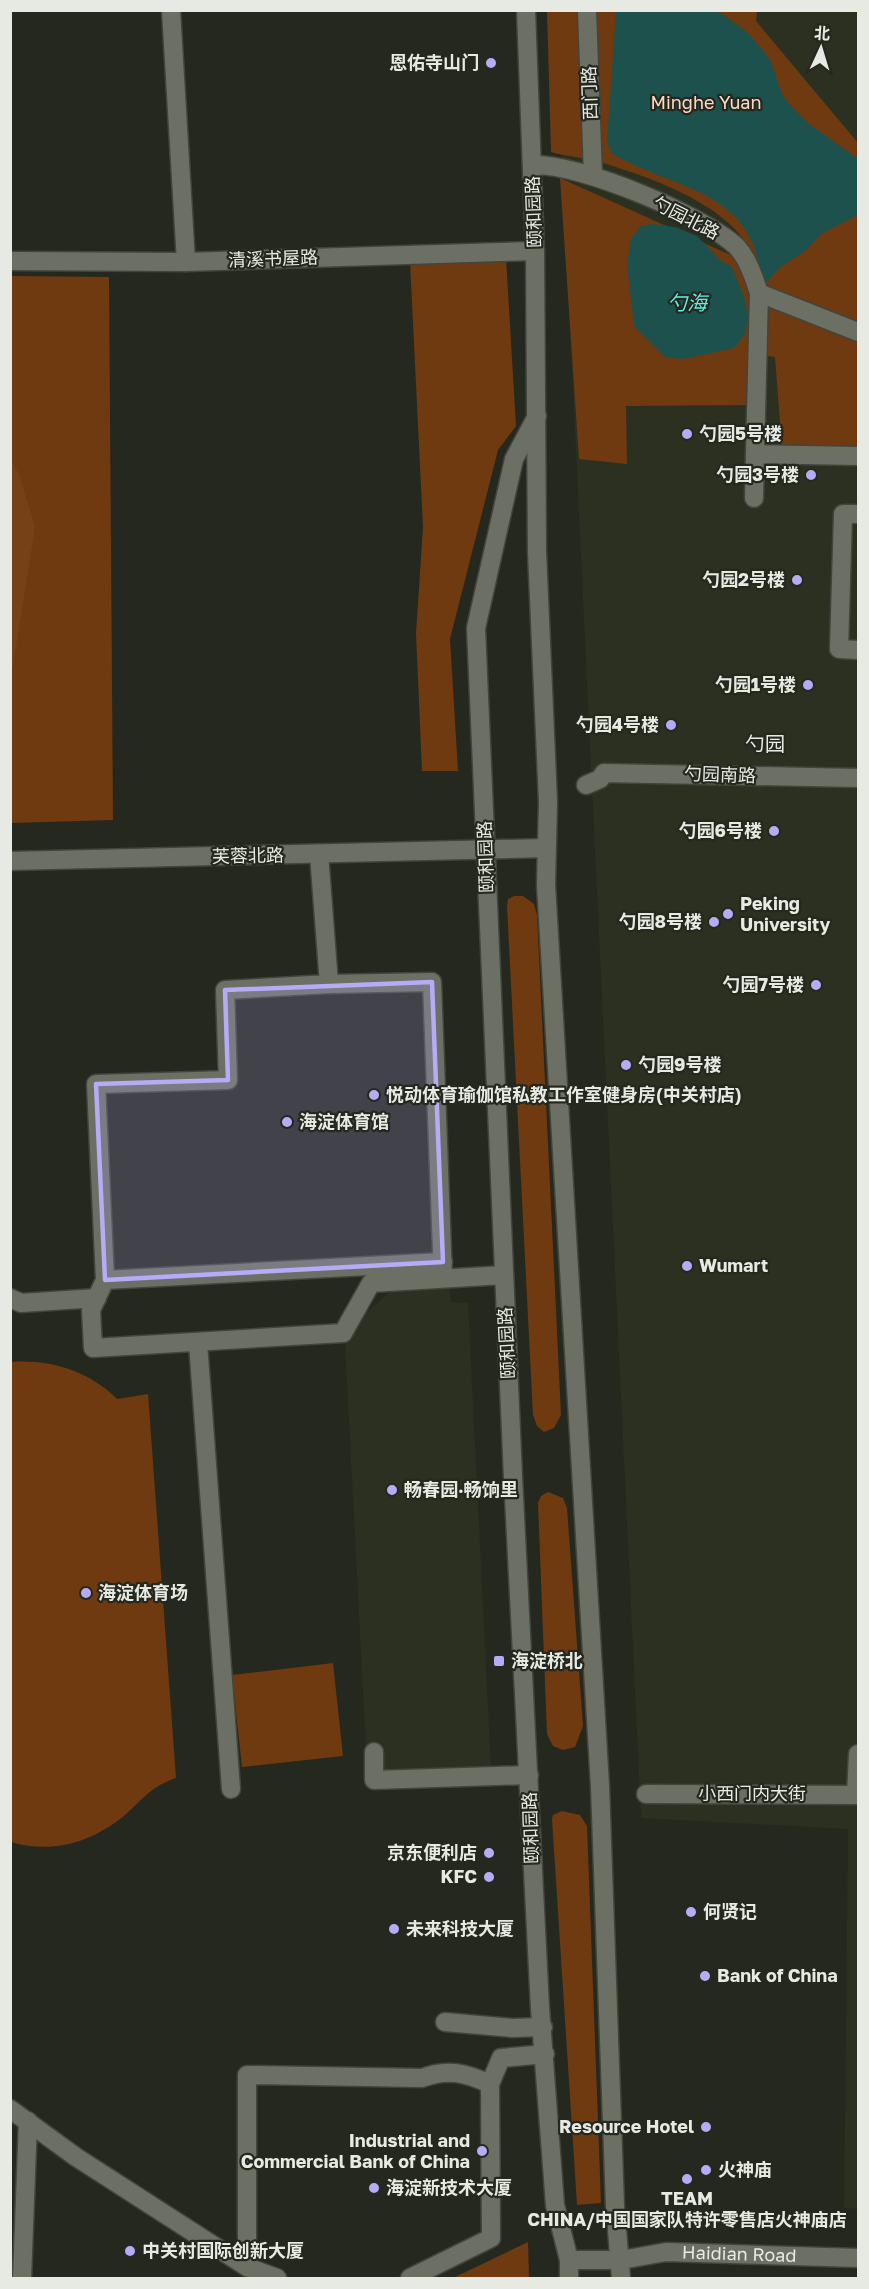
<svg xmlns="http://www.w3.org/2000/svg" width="869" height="2289" font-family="'Golos Text','Noto Sans SC',sans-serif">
	<rect width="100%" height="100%" fill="#25281e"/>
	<!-- built -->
	<g fill="#2b3020">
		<path d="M555 11H858V2209L844 2208 848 1829 641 1818Z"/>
		<path d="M449 1283 451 1302 468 1303 492 1787 368 1788 345 1345 363 1316 393 1289Z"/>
	</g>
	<!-- green -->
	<g fill="#6f3a10">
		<path d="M547 11H757L756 21 858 143V326L762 286C758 275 756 261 751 251 726 203 649 177 600 162 584 157 567 157 551 152Z"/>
		<path d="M560 178 735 257 756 301 858 341V449H782L775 357 751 354V405L626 406 627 464 579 459Z"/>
		<path d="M506 258 516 426 498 450 450 639 458 771H422L416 633 423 527 410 262Z"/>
		<path d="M10 276 109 277 113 820 11 823Z"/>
		<path d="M514 896H523L534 904 537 915 561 1415 554 1428 544 1432 537 1426 533 1415 507 906 508 899Z"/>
		<path d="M11 1362C50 1359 89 1371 117 1399L148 1394 176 1778C150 1787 143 1799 124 1816 90 1843 52 1854 11 1842Z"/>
		<path d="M548 1492 563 1498 567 1508 583 1726 575 1747 563 1750 553 1746 547 1734 538 1503 541 1496Z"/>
		<path d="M333 1663 343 1756 242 1767 232 1675Z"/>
		<path d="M562 1811 580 1815 587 1826 601 2203 577 2205 552 1819 553 1815Z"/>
		<path d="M528 2242 529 2278H453Z"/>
	</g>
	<!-- forest -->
	<path fill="#774017" d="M10 459 19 474 35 527 13 666 11 670Z"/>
	<!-- water -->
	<g fill="#1d514e">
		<path d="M616 11H715L722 14 747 32 763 50 771 62 782 94 791 106 808 123 858 159V215L821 234 805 251 779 268 768 281 761 282C755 188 675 191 611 153L607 141Z"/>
		<path d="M653 224 675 227 697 236 720 260 732 267 745 299 748 320 744 336 734 348 683 359 665 357 634 326 627 265 631 238 641 226Z"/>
	</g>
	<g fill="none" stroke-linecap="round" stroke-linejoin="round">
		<!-- minor casing -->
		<g stroke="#42453d" stroke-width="21">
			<g id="minor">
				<path d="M171 10 186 262"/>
				<path d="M526 10 535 251 537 552 548 802 546 885 600 1786 615 2206 621 2278"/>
				<path d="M587 10 593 175"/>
				<path d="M533 165C579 163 703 215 737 247 748 259 754 278 759 293L858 332"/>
				<path d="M10 261 186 262 535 251"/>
				<path d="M537 416 514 459 476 628 513 1477 540 2008 555 2205 569 2260V2278"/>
				<path d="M755 454 759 293"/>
				<path d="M754 498 755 454 858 456"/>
				<path d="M858 514H843L839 649 858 650"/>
				<path d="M586 785 600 779 604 773 858 778"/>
				<path d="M319 854 329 984 225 990 228 1080 96 1084 105 1280 91 1310 93 1348 343 1333 371 1283 504 1275"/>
				<path d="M10 861 546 848"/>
				<path d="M329 984 432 982 443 1277"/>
				<path d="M105 1280 443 1262"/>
				<path d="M10 1298 21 1303 97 1298"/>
				<path d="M198 1343 231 1789"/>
				<path d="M374 1752V1780L529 1775"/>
				<path d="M646 1794 858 1795"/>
				<path d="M856 1795 858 1754"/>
				<path d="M445 2022 512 2028 543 2027"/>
				<path d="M10 2109 76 2157 247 2267 277 2278"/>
				<path id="s1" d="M569 2260H621L666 2252 858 2258"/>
				<path d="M247 2267V2075L422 2078C447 2068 466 2073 490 2084"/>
				<path d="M22 2278 28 2121"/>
				<path d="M410 2278 491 2238 490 2084 501 2058 545 2054"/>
			</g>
		</g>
		<!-- minor -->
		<use href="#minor" stroke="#6c7064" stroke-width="18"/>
	</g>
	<!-- marked area -->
	<path fill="#b7abf8" fill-opacity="0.2" stroke="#b7abf8" stroke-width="4.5" stroke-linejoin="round" d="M432 982 443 1262 105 1280 96 1084 228 1080 225 990Z"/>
	<!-- markers -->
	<g fill="#b7abf8" stroke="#25281e" stroke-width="2">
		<circle cx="491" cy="63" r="6"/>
		<circle cx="687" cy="434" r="6"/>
		<circle cx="811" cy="475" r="6"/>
		<circle cx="797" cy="580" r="6"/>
		<circle cx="808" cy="685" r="6"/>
		<circle cx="671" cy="725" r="6"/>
		<circle cx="774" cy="831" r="6"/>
		<circle cx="728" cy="914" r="6"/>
		<circle cx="714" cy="922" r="6"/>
		<circle cx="816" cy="985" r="6"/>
		<circle cx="626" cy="1065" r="6"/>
		<circle cx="374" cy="1095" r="6"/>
		<circle cx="287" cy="1122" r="6"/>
		<circle cx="687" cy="1266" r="6"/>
		<circle cx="392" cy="1490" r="6"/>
		<circle cx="86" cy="1593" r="6"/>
		<rect x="493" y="1655" width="12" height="12" rx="3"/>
		<circle cx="489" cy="1853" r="6"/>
		<circle cx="489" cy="1877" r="6"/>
		<circle cx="691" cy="1912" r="6"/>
		<circle cx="394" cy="1929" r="6"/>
		<circle cx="705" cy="1976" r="6"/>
		<circle cx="706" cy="2127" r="6"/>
		<circle cx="482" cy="2151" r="6"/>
		<circle cx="706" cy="2170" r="6"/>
		<circle cx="687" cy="2179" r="6"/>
		<circle cx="374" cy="2188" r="6"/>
		<circle cx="130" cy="2251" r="6"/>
	</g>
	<g text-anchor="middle" stroke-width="4.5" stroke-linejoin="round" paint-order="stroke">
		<!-- poi labels -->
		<g font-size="18" font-weight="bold" fill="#e7e9e3" stroke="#25281e" text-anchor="start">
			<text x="479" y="69" text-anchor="end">恩佑寺山门</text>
			<text x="699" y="440">勺园5号楼</text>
			<text x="799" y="481" text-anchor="end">勺园3号楼</text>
			<text x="785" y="586" text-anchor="end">勺园2号楼</text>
			<text x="796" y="691" text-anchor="end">勺园1号楼</text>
			<text x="659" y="731" text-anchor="end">勺园4号楼</text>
			<text x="762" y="837" text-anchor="end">勺园6号楼</text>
			<text x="740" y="910">Peking<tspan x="740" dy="21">University</tspan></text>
			<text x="702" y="928" text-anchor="end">勺园8号楼</text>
			<text x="804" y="991" text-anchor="end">勺园7号楼</text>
			<text x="638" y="1071">勺园9号楼</text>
			<text x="386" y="1101">悦动体育瑜伽馆私教工作室健身房(中关村店)</text>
			<text x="299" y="1128">海淀体育馆</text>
			<text x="699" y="1272">Wumart</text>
			<text x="404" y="1496">畅春园·畅饷里</text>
			<text x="98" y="1599">海淀体育场</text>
			<text x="511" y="1667">海淀桥北</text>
			<text x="477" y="1859" text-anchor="end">京东便利店</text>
			<text x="477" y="1883" text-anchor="end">KFC</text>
			<text x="703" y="1918">何贤记</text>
			<text x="406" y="1935">未来科技大厦</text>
			<text x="717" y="1982">Bank of China</text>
			<text x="694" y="2133" text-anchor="end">Resource Hotel</text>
			<text x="470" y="2147" text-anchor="end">Industrial and<tspan x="470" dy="21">Commercial Bank of China</tspan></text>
			<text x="718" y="2176">火神庙</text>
			<text x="386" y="2194">海淀新技术大厦</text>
			<text x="687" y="2205" text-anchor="middle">TEAM<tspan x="687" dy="21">CHINA/中国国家队特许零售店火神庙店</tspan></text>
			<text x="142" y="2257">中关村国际创新大厦</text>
		</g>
		<!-- street labels -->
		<g font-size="18" fill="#e7e9e3" stroke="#25281e">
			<text transform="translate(590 93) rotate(-92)" y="6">西门路</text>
			<text transform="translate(534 212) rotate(-92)" y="6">颐和园路</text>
			<text transform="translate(686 218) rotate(27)" y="6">勺园北路</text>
			<text transform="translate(273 259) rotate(-2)" y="6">清溪书屋路</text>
			<text transform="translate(720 775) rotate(2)" y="6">勺园南路</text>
			<text transform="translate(248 856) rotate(-1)" y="6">芙蓉北路</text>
			<text transform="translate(486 857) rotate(-92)" y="6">颐和园路</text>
			<text transform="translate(507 1343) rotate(-93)" y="6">颐和园路</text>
			<text x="752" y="1800">小西门内大街</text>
			<text transform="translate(531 1828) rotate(-92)" y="6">颐和园路</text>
			<text dy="6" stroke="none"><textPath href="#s1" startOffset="171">Haidian Road</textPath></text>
		</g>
		<!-- park labels -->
		<g font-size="18" fill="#fcd9c3" stroke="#25281e">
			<text x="706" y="109">Minghe Yuan</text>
		</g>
		<!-- water labels -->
		<g font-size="20" font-style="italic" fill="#5eede3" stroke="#25281e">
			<text x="687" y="310">勺海</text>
		</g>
		<!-- neighbourhood labels -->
		<g font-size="20" fill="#e7e9e3" stroke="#25281e">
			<text x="765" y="751">勺园</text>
		</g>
	</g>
	<!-- border -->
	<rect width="869" height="2289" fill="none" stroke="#e7e9e3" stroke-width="24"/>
	<!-- north arrow -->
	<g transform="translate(821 48) rotate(4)" stroke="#25281e" stroke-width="4.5" paint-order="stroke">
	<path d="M0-4.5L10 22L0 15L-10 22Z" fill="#e7e9e3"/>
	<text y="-9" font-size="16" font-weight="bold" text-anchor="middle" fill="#e7e9e3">北</text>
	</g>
</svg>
